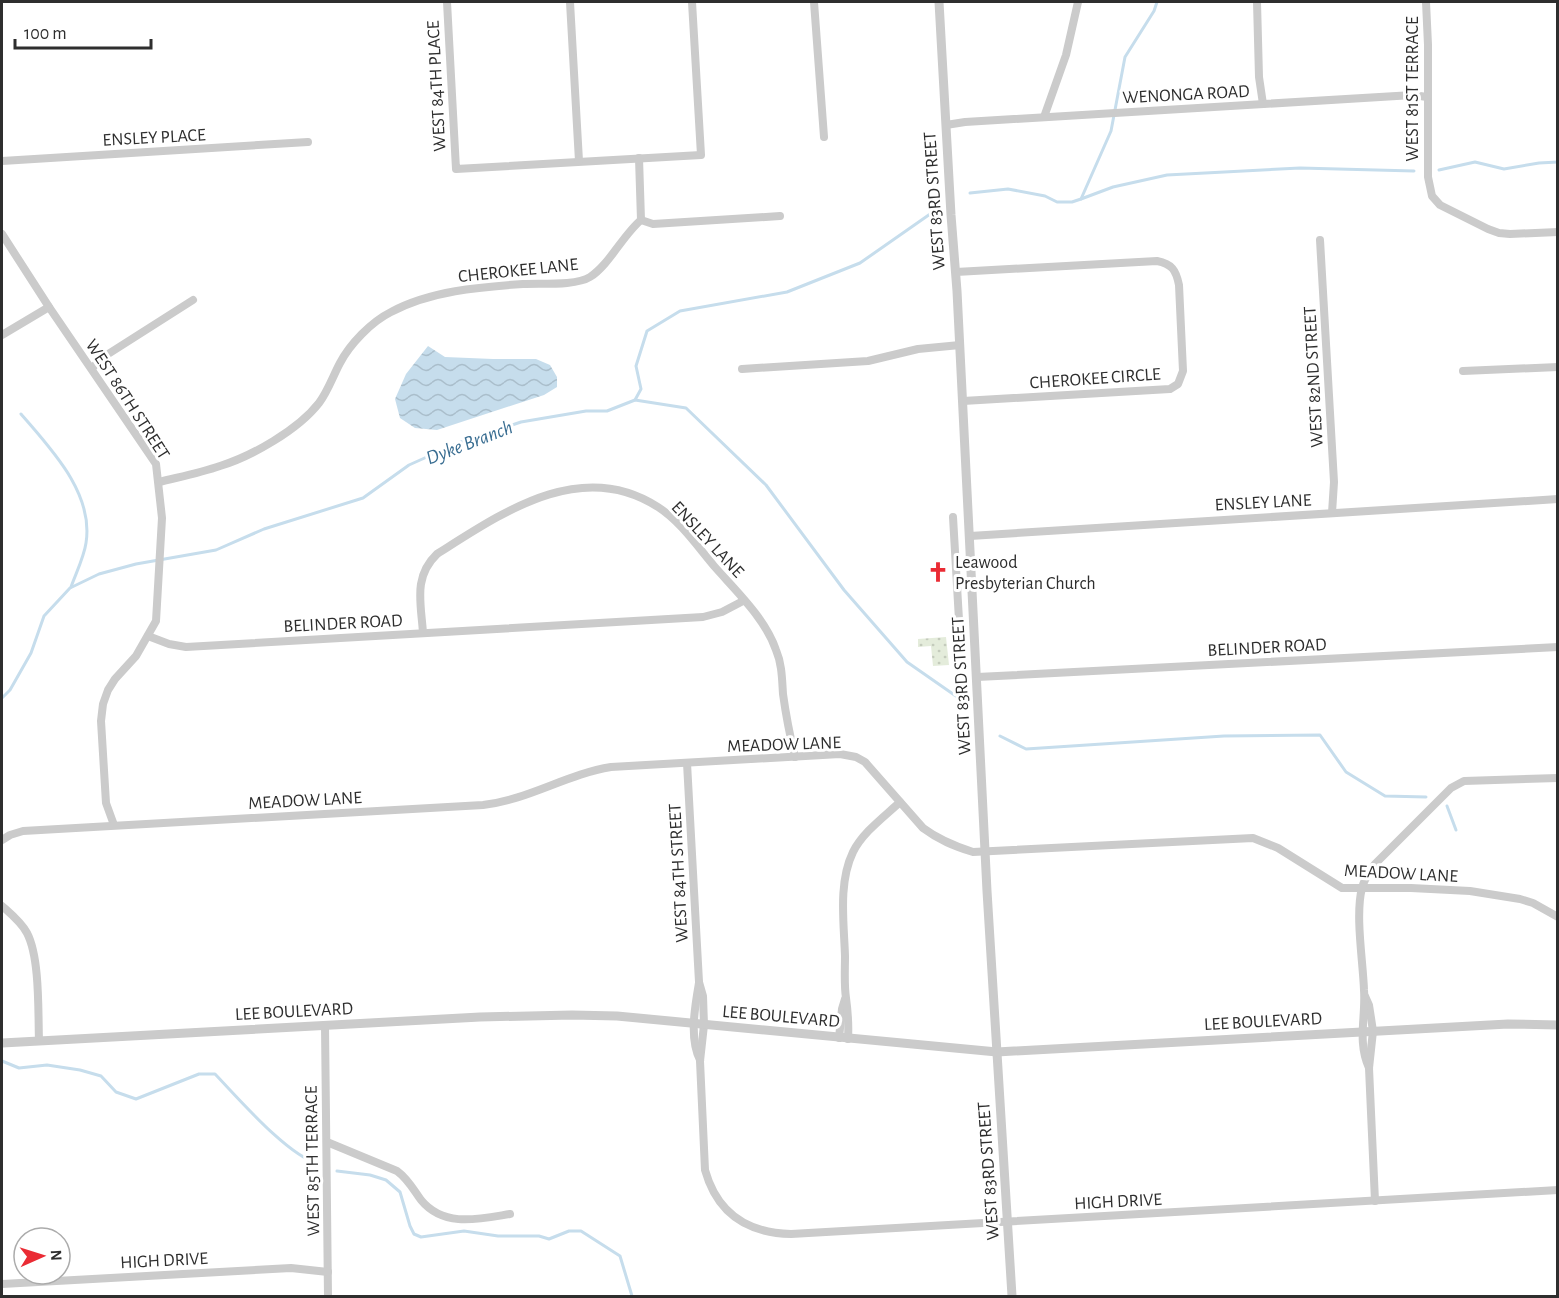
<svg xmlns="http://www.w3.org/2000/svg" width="1559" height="1298" font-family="'Alegreya Sans',sans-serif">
	<defs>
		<pattern id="green-dots" width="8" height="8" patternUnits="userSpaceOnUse" patternTransform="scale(1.5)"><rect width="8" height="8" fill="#e4ecdb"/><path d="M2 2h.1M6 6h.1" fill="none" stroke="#c4cbbc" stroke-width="1.8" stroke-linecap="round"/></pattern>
		<pattern id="water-waves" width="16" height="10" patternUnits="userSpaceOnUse" patternTransform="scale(1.5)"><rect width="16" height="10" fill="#c6ddec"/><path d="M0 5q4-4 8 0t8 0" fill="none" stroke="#aabecb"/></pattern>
	</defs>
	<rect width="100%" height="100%" fill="#fff"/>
	<!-- green -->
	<path fill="url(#green-dots)" d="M946 637 949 665 933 666 931 646 918 647V639Z"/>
	<!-- water -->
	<path fill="url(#water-waves)" d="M428 346 445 357 493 359H536L550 365 557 377V387L544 395 437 430 415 428 400 418 395 399 406 374Z"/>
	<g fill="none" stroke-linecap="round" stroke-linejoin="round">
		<!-- stream -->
		<g stroke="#c6ddec" stroke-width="3">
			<path d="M1439 170 1475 162 1504 169 1539 163 1558 162"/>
			<path d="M970 193 1008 189 1045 196 1057 202H1072L1081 199 1111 131 1125 57 1154 11 1157 2"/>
			<path d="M1081 199 1113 187 1167 175 1300 168 1414 171"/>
			<path d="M635 400 686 408 766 485 844 590 907 662 963 701"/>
			<path d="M21 414C51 449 94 493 86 543 84 557 76 573 71 587"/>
			<path d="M2 698 10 690 31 653 44 616 70 588 99 574 136 564 216 550 264 529 363 498 409 465 458 443 521 422 586 411H607L635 400 641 389 636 366 647 331 680 311 787 292 860 263 933 212"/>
			<path d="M1000 736 1026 749 1224 736 1320 735 1346 772 1385 796 1426 797"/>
			<path d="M1447 806 1456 830"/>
			<path d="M2 1061 19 1068 47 1065 80 1070 101 1076 116 1092 136 1099 199 1074H215C239 1099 288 1156 319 1164"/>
			<path d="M337 1171 370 1175 386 1180 400 1192 410 1226 414 1234 421 1237 464 1231 498 1236H539L549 1239 569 1231H581L620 1256 632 1296"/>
		</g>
		<!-- minor -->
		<g stroke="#cbcbcb" stroke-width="8">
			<path d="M447 2 456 169 701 155 692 2"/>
			<path d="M570 2 579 161"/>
			<path d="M814 2 824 137"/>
			<path d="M1257 2 1259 77 1263 104"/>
			<path d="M1426 2 1428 45V177L1432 196 1440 205 1488 229 1499 233 1510 234 1558 232"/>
			<path d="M1044 117 1066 55 1078 2"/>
			<path d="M946 125 965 122 1413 95 1427 97"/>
			<path d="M639 158 641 220"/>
			<path d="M2 161 308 142"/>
			<path d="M641 220 653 224 780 216"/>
			<path d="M2 234 49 307 156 464 162 518 156 621 136 656 115 679 108 690 103 704 101 721 106 803 114 825"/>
			<path d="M1320 240 1334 482 1332 513"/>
			<path d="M956 272 1157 261C1172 264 1176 270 1179 285L1183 371 1178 384 1170 389 963 401"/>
			<path d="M2 335 49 307"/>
			<path d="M92 368 105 356 193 300"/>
			<path d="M742 369 868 361 918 349 960 345"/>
			<path d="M1463 371 1558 367"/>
			<path d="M159 482C179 477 200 473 220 466 252 456 298 430 319 403 328 391 333 376 340 363 350 344 371 322 391 312 430 291 479 287 523 284 540 283 576 286 590 277 609 265 623 235 641 220"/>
			<path d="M953 517 959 620"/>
			<path d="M970 536 1558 499"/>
			<path d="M423 633C421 603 413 577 437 554 502 513 581 457 658 507 681 522 697 546 714 566 736 591 765 618 776 650 782 664 782 679 783 694 786 716 790 736 795 757"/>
			<path d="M148 636 169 644 186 647 703 617 722 612 743 601"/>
			<path d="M977 677 1558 647"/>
			<path d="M687 763 699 982 703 996 704 1025 700 1061 705 1170C717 1213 747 1233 791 1234L1558 1190"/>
			<path d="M2 840 10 835 23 831 483 805C528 800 567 774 611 767L840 754 856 757 865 762 923 828C939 840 954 846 973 852L1253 838 1278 848 1342 888H1411L1470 891 1520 899 1533 903 1558 917"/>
			<path d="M2 906C11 914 21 922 27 933 40 958 38 1011 39 1041"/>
			<path d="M699 983C695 1006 689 1038 700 1060"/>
			<path d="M1365 996 1369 1005 1373 1031 1369 1068 1375 1201"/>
			<path d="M325 1026 328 1296"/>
			<path d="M839 1038 842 1009 845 999"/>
			<path d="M848 1039C849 1023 848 1013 846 998 844 985 845 970 845 956 844 923 838 883 853 852 863 832 884 817 900 802"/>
			<path d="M1369 1068C1357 1041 1366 1017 1364 990 1363 961 1355 915 1362 888 1364 879 1370 871 1375 864L1451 788 1464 781 1558 778"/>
			<path d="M327 1142 397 1171C408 1179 413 1189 421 1200 444 1228 479 1219 510 1214"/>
			<path d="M2 1284 291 1268 328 1272"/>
		</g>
		<!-- tertiary -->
		<g stroke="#cbcbcb" stroke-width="9">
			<path d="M939 2 951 215 957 291 987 891 1012 1296"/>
			<path d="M2 1043 480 1017 572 1015 617 1016 997 1052 1508 1024 1558 1025"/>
		</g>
	</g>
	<!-- icons -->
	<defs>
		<g id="church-bare" transform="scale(1.62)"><path d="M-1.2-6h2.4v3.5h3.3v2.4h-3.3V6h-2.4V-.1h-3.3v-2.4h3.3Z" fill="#ea2b34" stroke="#fff" stroke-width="2.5" paint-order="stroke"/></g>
	</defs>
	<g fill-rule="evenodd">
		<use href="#church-bare" x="938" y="572"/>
	</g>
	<g text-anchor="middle" stroke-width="6" stroke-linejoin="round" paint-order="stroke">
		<!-- street labels -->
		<g font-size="18" fill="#2e2e2e" stroke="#fff">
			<text transform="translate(436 86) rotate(-93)" y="6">WEST 84TH PLACE</text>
			<text transform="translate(1412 89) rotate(-90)" y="6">WEST 81ST TERRACE</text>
			<text transform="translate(1186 94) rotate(-3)" y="6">WENONGA ROAD</text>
			<text transform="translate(154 137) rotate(-3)" y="6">ENSLEY PLACE</text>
			<text transform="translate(934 201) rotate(-94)" y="6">WEST 83RD STREET</text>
			<text transform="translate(518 270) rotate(-6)" y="6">CHEROKEE LANE</text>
			<text transform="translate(1313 377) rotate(-93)" y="6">WEST 82ND STREET</text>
			<text transform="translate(1095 378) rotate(-4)" y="6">CHEROKEE CIRCLE</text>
			<text transform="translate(128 399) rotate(57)" y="6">WEST 86TH STREET</text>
			<text transform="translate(1263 502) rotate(-3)" y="6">ENSLEY LANE</text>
			<text transform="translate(708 539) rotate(47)" y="6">ENSLEY LANE</text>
			<text transform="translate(343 623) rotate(-3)" y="6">BELINDER ROAD</text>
			<text transform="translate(1267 647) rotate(-3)" y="6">BELINDER ROAD</text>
			<text transform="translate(961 686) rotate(-93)" y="6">WEST 83RD STREET</text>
			<text transform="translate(784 744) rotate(-2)" y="6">MEADOW LANE</text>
			<text transform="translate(305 800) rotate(-3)" y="6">MEADOW LANE</text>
			<text transform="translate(678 873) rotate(-93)" y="6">WEST 84TH STREET</text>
			<text transform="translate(1401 873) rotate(3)" y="6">MEADOW LANE</text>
			<text transform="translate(294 1011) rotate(-3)" y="6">LEE BOULEVARD</text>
			<text transform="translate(781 1016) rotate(5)" y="6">LEE BOULEVARD</text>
			<text transform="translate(1263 1021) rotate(-3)" y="6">LEE BOULEVARD</text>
			<text transform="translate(312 1161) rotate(-91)" y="6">WEST 85TH TERRACE</text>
			<text transform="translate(988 1171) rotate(-94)" y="6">WEST 83RD STREET</text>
			<text transform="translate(1118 1201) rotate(-3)" y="6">HIGH DRIVE</text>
			<text transform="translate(164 1260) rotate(-3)" y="6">HIGH DRIVE</text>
		</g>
		<!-- poi labels -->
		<g font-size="18" fill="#2e2e2e" stroke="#fff" text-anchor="start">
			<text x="955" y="568">Leawood<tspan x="955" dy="21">Presbyterian Church</tspan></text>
		</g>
		<!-- water labels -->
		<g font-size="20" font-style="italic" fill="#3a6e92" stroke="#fff">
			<text transform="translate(469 442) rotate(-21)" y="7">Dyke Branch</text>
		</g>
	</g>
	<!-- border -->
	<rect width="1559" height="1298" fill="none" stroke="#2e2e2e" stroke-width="6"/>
	<!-- north arrow -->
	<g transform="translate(42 1256) rotate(87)"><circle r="28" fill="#ffffff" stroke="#ababab" stroke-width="1.5"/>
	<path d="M0-4.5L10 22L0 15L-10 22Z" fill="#ea2b34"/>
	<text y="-9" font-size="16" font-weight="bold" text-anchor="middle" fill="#2e2e2e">N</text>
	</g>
	<!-- scale -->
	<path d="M15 39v9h136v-9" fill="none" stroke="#2e2e2e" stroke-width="3"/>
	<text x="24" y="39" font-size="18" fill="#2e2e2e" stroke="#ffffff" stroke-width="4.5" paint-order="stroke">100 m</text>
</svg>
